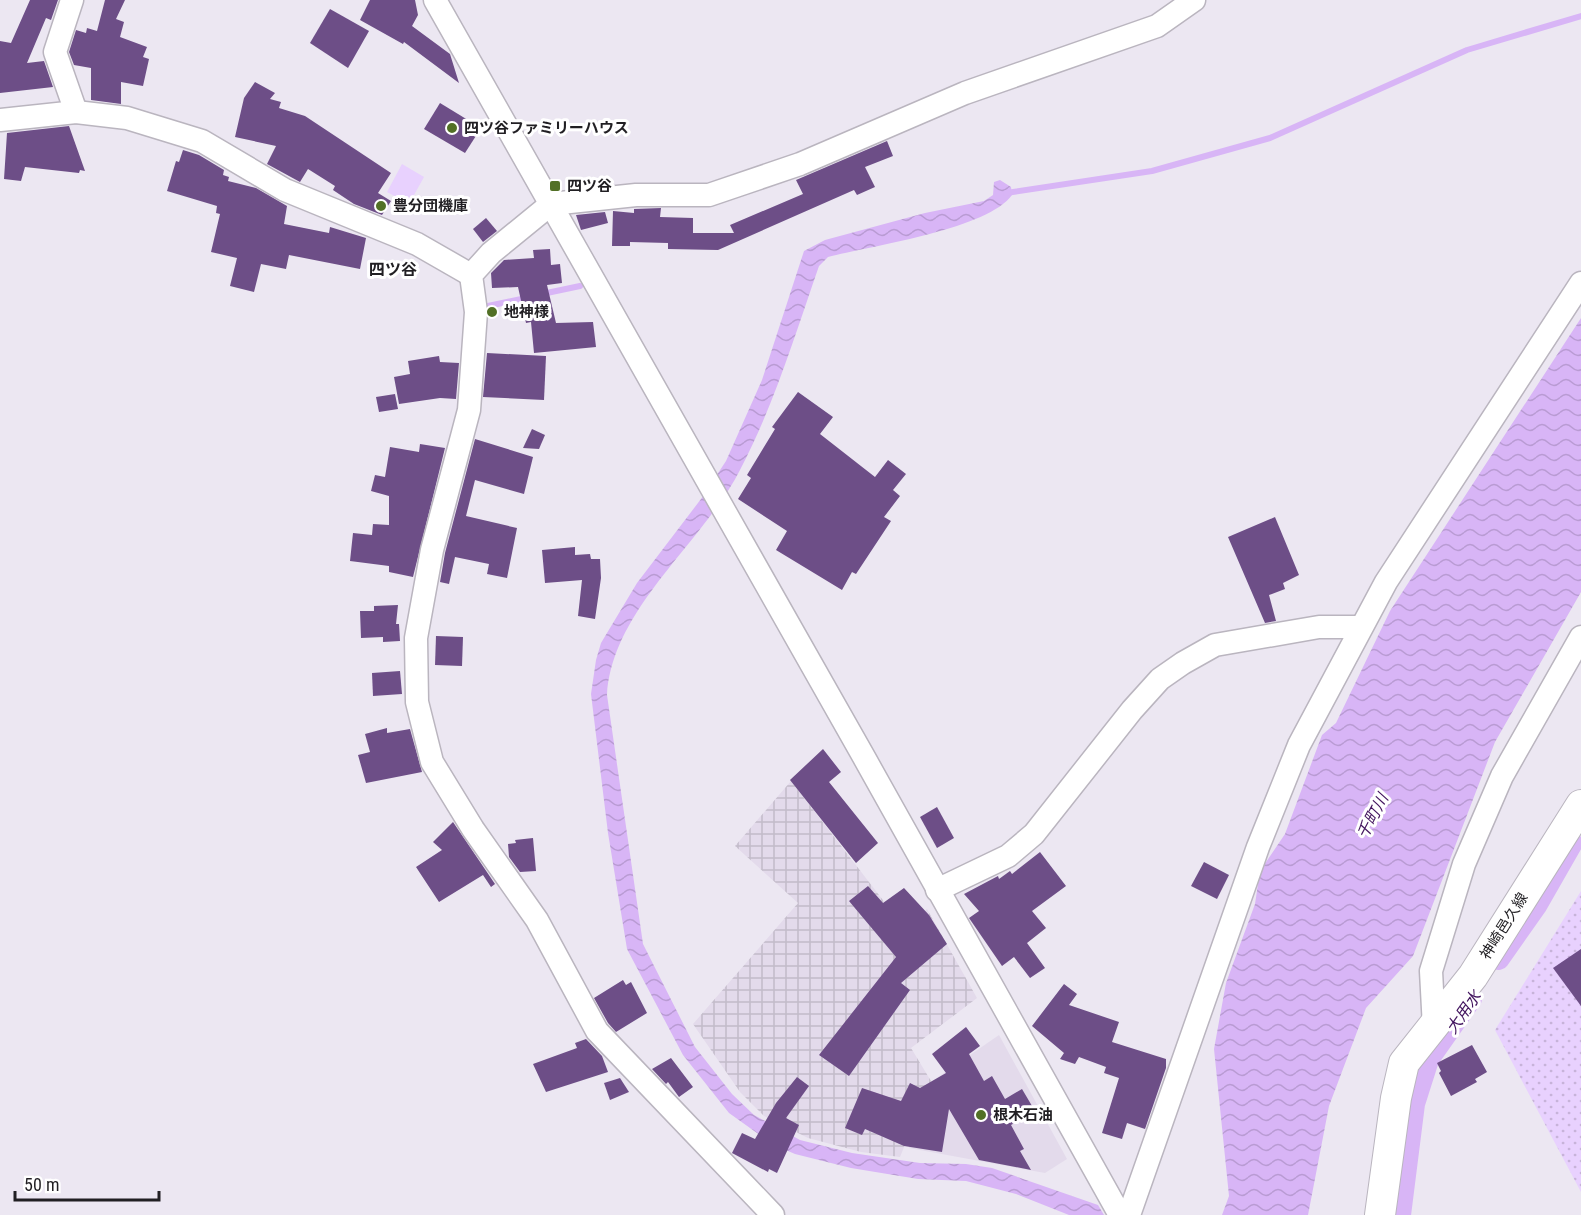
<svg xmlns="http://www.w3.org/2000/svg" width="1581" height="1215" font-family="'Roboto Condensed','Noto Sans JP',sans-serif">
	<defs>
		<pattern id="industrial-grid" width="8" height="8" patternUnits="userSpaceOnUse" patternTransform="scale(1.5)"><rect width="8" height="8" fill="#e3daeb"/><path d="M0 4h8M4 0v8" fill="none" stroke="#c2bbc9"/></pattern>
		<pattern id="grass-dots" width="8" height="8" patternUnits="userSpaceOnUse" patternTransform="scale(1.5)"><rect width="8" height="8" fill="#e8d1fe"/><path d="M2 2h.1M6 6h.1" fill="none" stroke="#c7b3d9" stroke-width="1.8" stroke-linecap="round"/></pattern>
		<pattern id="water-waves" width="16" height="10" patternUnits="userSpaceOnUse" patternTransform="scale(1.5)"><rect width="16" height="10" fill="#d8b5f6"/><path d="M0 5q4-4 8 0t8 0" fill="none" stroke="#b99bd3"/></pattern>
	</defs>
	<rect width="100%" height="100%" fill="#ece7f2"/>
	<!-- built -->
	<path fill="#e3daeb" d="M999 1035 1067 1159 1045 1173 909 1148 931 1082Z"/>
	<!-- industrial -->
	<path fill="url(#industrial-grid)" d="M791 781 906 930 927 909 977 998 911 1048 931 1081 900 1157 861 1152 808 1138 764 1116 740 1092 693 1024 798 903 735 846Z"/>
	<!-- grass -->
	<path fill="url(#grass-dots)" d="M1581 891V1192L1495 1030Z"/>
	<!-- park -->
	<path fill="#e8d1fe" d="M402 164 424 177 409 204 387 192Z"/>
	<!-- water -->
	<g fill="url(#water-waves)">
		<path d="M1000 180 1011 187 1012 195C988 229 871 246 828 257L819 266C795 335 774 405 740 470 702 544 612 609 607 695L643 944 695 1047 732 1094 754 1115 800 1140 852 1153 920 1163 966 1164 992 1168 1098 1205 1104 1215H1069L1016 1194 966 1181 918 1179 851 1168 795 1154 774 1145 729 1113 683 1055 627 949 608 833 591 694 596 660 601 643 637 583 701 499 726 461 762 380 804 251 825 240 925 213 984 201 993 195 994 182Z"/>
		<path d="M1581 318V592L1495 742 1413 956 1366 1008 1329 1106 1308 1215H1222L1229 1196 1214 1049 1226 983 1255 904 1260 871 1285 834 1322 735 1336 723 1390 611Z"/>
	</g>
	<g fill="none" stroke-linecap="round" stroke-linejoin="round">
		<!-- stream -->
		<g stroke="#d8b5f6" stroke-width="6">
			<path d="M1006 193 1152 171 1270 138 1467 50 1581 16"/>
			<path d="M542 294 580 286"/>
			<path d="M488 306 526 298"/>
		</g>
		<!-- canal -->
		<g stroke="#d8b5f6" stroke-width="20">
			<path d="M1499 960 1537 906 1573 843"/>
			<path d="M1401 1215 1415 1104 1429 1060 1472 999"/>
		</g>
	</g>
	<!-- building -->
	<g fill="#6d4e87">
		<path d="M30 0H58L51 20 46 18 27 63 44 61 53 87 0 93V41L11 43Z"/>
		<path d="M105 0H125L116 19 124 22 120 37 147 47 143 57 149 59 143 86 121 82V104L91 100V68L74 65 69 52 76 30 86 33 87 28 97 31Z"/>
		<path d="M370 0H415L418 15 412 26 450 54 459 83 404 42 403 44 360 20Z"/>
		<path d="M330 9 369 31 348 68 310 43Z"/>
		<path d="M255 82 275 93 270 99 281 102 279 108 305 116 391 173 378 193 391 201 382 215 354 204 333 190 335 186 308 169 300 182 267 164 276 146 235 137 244 98Z"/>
		<path d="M440 103 481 128 465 153 424 129Z"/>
		<path d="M69 126 85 171 80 170 79 173 25 167 21 181 4 179 7 133Z"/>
		<path d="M887 141 893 156 865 167 875 187 857 195 854 190 718 250 668 249V243L630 242V246H612L613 211 634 213V209L661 208 660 217 693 218V233H734L730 225 803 194 796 180Z"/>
		<path d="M183 150 199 155 224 170 223 175 229 177 228 181 256 188 287 206 284 224 329 233 330 227 366 238 360 269 289 255 286 269 261 264 254 292 230 286 237 258 211 252 220 214 216 213 217 206 167 191 176 161 179 162Z"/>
		<path d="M605 212 608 223 581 230 576 215Z"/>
		<path d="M486 218 497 231 483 242 473 229Z"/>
		<path d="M550 249 551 265 560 264 562 283 547 285 556 323 593 322 596 347 534 353 531 322 526 323 518 287 492 288 491 273 504 260 534 258 533 250Z"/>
		<path d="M487 353 546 356 544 400 483 397Z"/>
		<path d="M439 356 440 362 459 363 456 399 440 398 399 404 394 377 410 374 408 361Z"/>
		<path d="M798 392 833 417 820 434 875 477 888 460 906 474 893 490 900 496 884 517 891 521 856 574 852 572 842 590 776 550 787 531 738 499 751 478 747 475 775 429 772 427Z"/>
		<path d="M395 394 398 409 379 412 376 397Z"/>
		<path d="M532 429 545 435 539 449 523 448Z"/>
		<path d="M475 439 533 457 524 494 475 480 466 516 517 528 507 578 487 574 489 564 455 557 449 584 440 582 445 553Z"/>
		<path d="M420 444 445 448 413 577 389 572V566L350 561 353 533 372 535 373 524 389 525V496L371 491 375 475 385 477 390 447 419 452Z"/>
		<path d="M1275 517 1299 575 1283 583 1285 589 1269 595 1276 621 1265 623 1228 537Z"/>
		<path d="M575 547V555L590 554 591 559H600L601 578 595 619 578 616 582 580 545 583 542 550Z"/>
		<path d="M398 605 396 624H399L400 641 383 642V637L361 638 360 611H374V606Z"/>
		<path d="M436 636 463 637 462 666 435 665Z"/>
		<path d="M400 671 402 694 373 696 372 673Z"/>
		<path d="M387 728V733L410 729 422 772 366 783 358 755 370 752 365 734Z"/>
		<path d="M823 749 841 772 829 782 878 843 856 863 790 780Z"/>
		<path d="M937 807 954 838 937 848 920 817Z"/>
		<path d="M453 822 495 884 491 887 483 875 439 902 416 867 442 850 433 842Z"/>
		<path d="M533 838 536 871 520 872 509 857 508 844 516 843 515 840Z"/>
		<path d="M1040 852 1066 886 1032 911 1046 928 1027 943 1045 968 1030 978 1014 957 1002 966 969 918 979 911 964 894 998 876 999 879 1010 871 1012 874Z"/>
		<path d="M1204 862 1229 875 1217 899 1191 886Z"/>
		<path d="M868 886 883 903 904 888 929 915 947 944 901 983 910 990 849 1076 819 1055 896 957 849 901Z"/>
		<path d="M1581 949V1006L1553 968Z"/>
		<path d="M623 980 626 985 631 982 647 1013 616 1032 608 1023 594 998Z"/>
		<path d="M1064 984 1077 994 1069 1005 1119 1022 1112 1042 1166 1059V1068L1145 1129 1127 1123 1122 1139 1102 1133 1119 1078 1104 1073 1106 1067 1079 1057 1075 1064 1060 1059 1064 1053 1032 1026Z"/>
		<path d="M966 1027 980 1046 969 1054 984 1081 992 1076 1005 1099 1022 1089 1035 1111 1011 1125 1024 1149 1020 1151 1031 1170 979 1160 949 1109 942 1152 904 1146 865 1129 862 1135 845 1128 862 1088 901 1101 910 1083 920 1088 946 1073 932 1054Z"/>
		<path d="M586 1039 602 1056 608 1072 546 1092 533 1064 577 1048 575 1043Z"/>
		<path d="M1472 1045 1487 1072 1475 1079 1477 1082 1451 1096 1439 1073 1441 1071 1437 1063Z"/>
		<path d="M671 1058 693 1087 679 1097 668 1082 666 1084 652 1069Z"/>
		<path d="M797 1077 809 1086 786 1118 799 1125 777 1173 769 1169 768 1172 732 1153 742 1133 755 1139 776 1103Z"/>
		<path d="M620 1078 629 1092 610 1100 604 1083Z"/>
	</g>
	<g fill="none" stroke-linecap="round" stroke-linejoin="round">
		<!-- minor casing -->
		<g stroke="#bab5bf" stroke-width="25">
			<g id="minor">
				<path d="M72 0 55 52 76 112"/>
				<path d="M435 0 865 759 1120 1215"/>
				<path d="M0 120 76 112 127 118 202 141 285 190 417 244 471 275"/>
				<path d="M937 890 1008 856 1034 834 1132 710 1160 679 1183 663 1215 645 1319 627H1360"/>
				<path d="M1434 1028 1431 971 1464 864 1502 776 1581 637"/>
				<path d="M773 1215 597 1031 537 920 473 829 432 762 417 702 416 638 432 550 469 410 476 312 471 275 491 253 551 204 636 195H709L800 164 965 93 1157 26 1194 0"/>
				<path d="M1129 1215 1258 847 1299 745 1386 582 1581 283"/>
			</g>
		</g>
		<!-- major casing -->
		<g stroke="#bab5bf" stroke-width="32">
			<path id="major" d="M1380 1215 1396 1098 1404 1063 1473 976 1581 805"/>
		</g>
		<!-- minor -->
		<use href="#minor" stroke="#fff" stroke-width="22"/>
		<!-- major -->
		<use href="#major" stroke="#fff" stroke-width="30"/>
	</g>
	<!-- markers -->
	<g fill="#527026" stroke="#fff" stroke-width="2">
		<circle cx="452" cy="128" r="6"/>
		<rect x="549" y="180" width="12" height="12" rx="3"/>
		<circle cx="381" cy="206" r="6"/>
		<circle cx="492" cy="312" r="6"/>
		<circle cx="981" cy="1115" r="6"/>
	</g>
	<g text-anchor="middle" stroke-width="6" stroke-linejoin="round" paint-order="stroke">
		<!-- poi labels -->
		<g font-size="15" font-weight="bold" fill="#211f23" stroke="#fff" text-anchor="start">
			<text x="464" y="133">四ツ谷ファミリーハウス</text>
			<text x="567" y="191">四ツ谷</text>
			<text x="393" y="211">豊分団機庫</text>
			<text x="504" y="317">地神様</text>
			<text x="993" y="1120">根木石油</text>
		</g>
		<!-- street labels -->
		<g font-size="15" fill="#211f23" stroke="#fff">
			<text transform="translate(1504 926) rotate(-58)" y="5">神崎邑久線</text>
		</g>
		<!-- neighbourhood labels -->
		<g font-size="16" font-weight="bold" fill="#211f23" stroke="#fff">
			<text x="393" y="275">四ツ谷</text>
		</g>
		<!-- water labels -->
		<g font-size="16" font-style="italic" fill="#42145e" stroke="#fff">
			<text transform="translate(1372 816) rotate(-62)" y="6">千町川</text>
			<text transform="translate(1463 1012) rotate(-55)" y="6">大用水</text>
		</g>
	</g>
	<!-- scale -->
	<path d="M15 1191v9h144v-9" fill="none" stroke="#211f23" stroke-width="3"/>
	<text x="24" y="1191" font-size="18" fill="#211f23" stroke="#ffffff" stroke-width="4.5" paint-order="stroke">50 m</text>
</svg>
